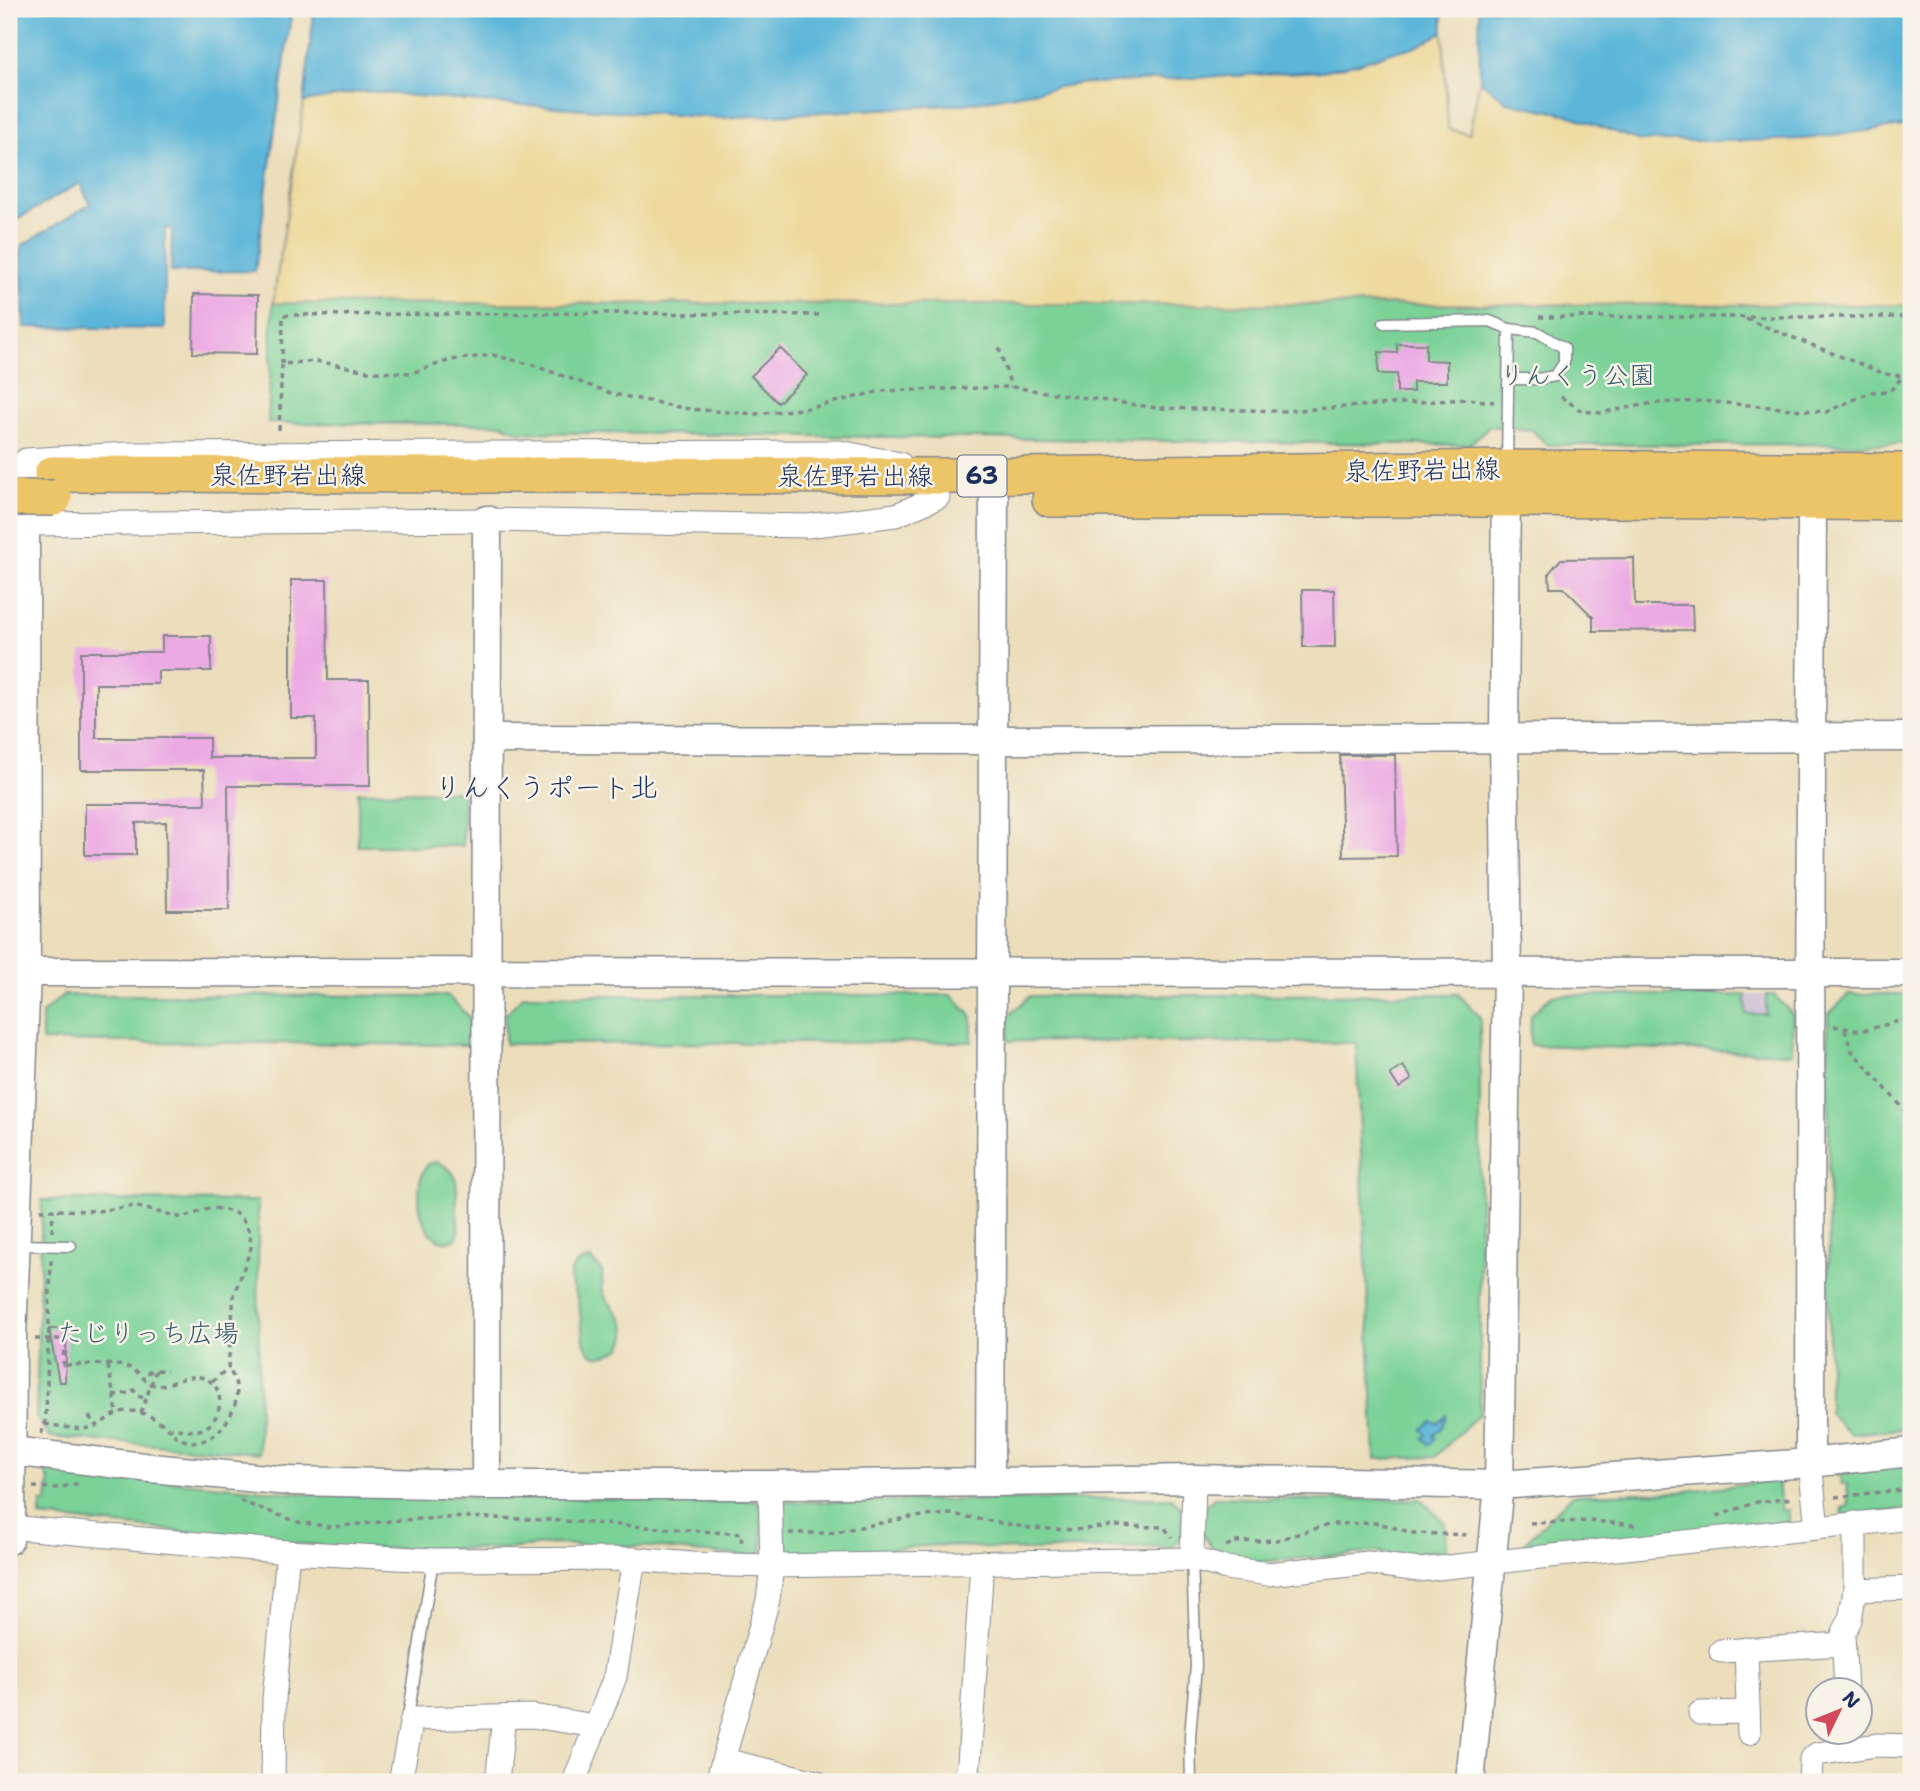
<svg xmlns="http://www.w3.org/2000/svg" width="1920" height="1791" font-family="'Shantell Sans','Klee One',sans-serif">
	<rect width="100%" height="100%" fill="#f7f3e8"/>
	<filter id="ink" filterUnits="userSpaceOnUse"><feTurbulence type="fractalNoise" baseFrequency=".0143" numOctaves="2"/><feDisplacementMap in="SourceGraphic" scale="14" xChannelSelector="R" yChannelSelector="G"/><feConvolveMatrix kernelMatrix="1 2 1 2 8 2 1 2 1" color-interpolation-filters="sRGB"/></filter>
	<filter id="wash" filterUnits="userSpaceOnUse"><feTurbulence type="fractalNoise" baseFrequency=".00686" numOctaves="4" result="noise"/><feDisplacementMap in="SourceGraphic" scale="28" xChannelSelector="R" yChannelSelector="G"/><feGaussianBlur stdDeviation="1.57" result="paint"/><feColorMatrix in="noise" values="0 0 0 0 0 0 0 0 0 0 0 0 0 0 0 0 0 1.4 0 .05"/><feComposite in="paint" operator="in"/></filter>
	<g filter="url(#wash)">
		<rect width="100%" height="100%" fill="#ecdebb"/>
		<!-- industrial -->
		<rect fill="#ccbed4" x="1746" y="995" width="20" height="19"/>
		<!-- green -->
		<g fill="#7ad297" stroke="#4a807a" stroke-width="2">
			<path d="M273 303 1911 305V444L1547 445 1532 430 1489 426 1469 445 520 432 501 424 268 423Z"/>
			<path d="M463 791V846H358V792Z"/>
			<path d="M1458 994 1480 1017V1413L1435 1457 1375 1459 1356 1043 1008 1041V1016L1030 996Z"/>
			<path d="M1849 994H1911V1428L1850 1434 1829 1413 1828 1015Z"/>
			<path d="M63 995 448 996 469 1017 467 1045 42 1041V1014Z"/>
			<path d="M524 995H952L972 1017V1042L505 1044V1015Z"/>
			<path d="M1552 995H1746V1014H1766V995H1774L1793 1015 1792 1053 1530 1045 1531 1015Z"/>
			<path d="M437 1162C464 1173 455 1188 457 1211 457 1222 461 1228 456 1239 421 1254 409 1186 428 1164Z"/>
			<path d="M42 1200 258 1201 259 1453 49 1437 36 1417Z"/>
			<path d="M591 1259 602 1271C603 1278 601 1287 604 1294 613 1315 637 1321 621 1348 576 1376 585 1326 578 1301 575 1290 566 1280 572 1269 576 1262 584 1260 591 1259Z"/>
			<path d="M1911 1464V1509L1843 1516 1842 1508 1849 1506 1847 1484H1841L1840 1471Z"/>
			<path d="M43 1469 307 1494 756 1501 761 1508 763 1549 756 1556 693 1552 654 1547 553 1544 507 1549 345 1548 40 1517 41 1503H47L49 1481Z"/>
			<path d="M1778 1480 1781 1510H1789V1522L1569 1544 1567 1537 1548 1539 1549 1548 1521 1550V1547L1572 1495 1678 1492Z"/>
			<path d="M1215 1497 1321 1500 1420 1499 1445 1523 1446 1558H1442L1438 1550 1419 1552 1418 1558 1415 1561 1380 1552 1257 1562 1217 1555 1202 1533 1203 1509Z"/>
			<path d="M1172 1498 1183 1510 1182 1537 1171 1547 1024 1550 938 1545 834 1553 786 1554 780 1547 781 1507 786 1502Z"/>
		</g>
		<!-- sand -->
		<path fill="#eeda9e" stroke="#84847e" stroke-width="2" d="M1443 32 1448 129 1469 134 1480 80 1507 102 1565 114 1804 139 1911 125V305L273 303 304 102 365 91 480 102 720 118 963 104 1076 84 1322 71 1359 63 1391 52 1416 47Z"/>
		<!-- water -->
		<g fill="#5bb6d9" stroke="#3b729c" stroke-width="2">
			<path d="M9 9H292L255 271 171 272 172 229 165 228V329L24 327 21 246 90 204 80 183 9 224Z"/>
			<path d="M314 9H1442L1443 32 1416 47 1391 52 1359 63 1322 71 1076 84 963 104 720 118 480 102 365 91 304 102Z"/>
			<path d="M1479 9H1911V125L1804 139 1741 141H1640L1565 114 1507 102 1480 80Z"/>
			<path d="M1447 1414 1442 1427 1433 1436 1436 1439 1430 1445 1423 1438 1427 1434 1422 1429 1431 1421 1438 1423Z"/>
		</g>
		<g id="blocks">
			<!-- building -->
			<g fill="#ecaae4">
				<path d="M194 294 258 295 257 354 193 353Z"/>
				<path d="M1397 344H1426V360L1447 361V382H1413V392H1397V374H1378L1379 352 1397 353Z"/>
				<path d="M780 348 807 375 778 403 751 376Z"/>
				<path d="M1634 558 1635 605H1692L1693 630 1593 631V617L1564 588H1550L1549 573 1561 559Z"/>
				<path d="M291 580H327L328 680H369L370 786H228L229 910H167L166 822 136 823V855H85V804H205L204 770H81V652H162V636H211V671H158V684H96V738H209V758H316V718H291Z"/>
				<path d="M1302 590H1334L1335 647H1303Z"/>
				<path d="M1340 755H1395L1397 856 1343 857Z"/>
				<path d="M1403 1066 1412 1079 1399 1088 1390 1074Z"/>
				<path d="M49 1329H67L65 1382H59Z"/>
			</g>
		</g>
	</g>
	<g filter="url(#ink)">
		<use href="#blocks" fill-opacity="0" stroke="#84868c" stroke-width="2"/>
		<g fill="none" stroke-linecap="round" stroke-linejoin="round">
			<!-- service casing -->
			<g stroke="#84868c" stroke-width="13">
				<g id="service">
					<path d="M1384 323 1490 321 1509 329 1537 332 1564 348V363L1555 376 1538 379H1509"/>
					<path d="M1507 463 1509 329"/>
					<path d="M18 1245 71 1246"/>
					<path d="M412 1719 409 1711 433 1560"/>
					<path d="M1191 1782 1190 1736 1196 1666 1192 1559"/>
				</g>
			</g>
			<!-- minor casing -->
			<g stroke="#84868c" stroke-width="25">
				<g id="minor">
					<path d="M900 464 840 452 128 454 26 460 25 524 487 520 807 526 896 515 938 497"/>
					<path d="M1810 1463 1817 1528"/>
					<path d="M9 1527 288 1552 433 1560 634 1559 692 1564 772 1566 1192 1559 1226 1568 1268 1574 1368 1563 1419 1570 1911 1518"/>
					<path d="M1192 1559 1194 1479"/>
					<path d="M1855 1590 1911 1588"/>
					<path d="M1746 1649 1749 1733"/>
					<path d="M1721 1651 1843 1644"/>
					<path d="M1846 1690 1843 1634 1850 1620 1855 1590V1523"/>
					<path d="M1700 1713 1748 1712"/>
					<path d="M724 1760 816 1782"/>
					<path d="M273 1782 274 1699 288 1552"/>
					<path d="M400 1782 412 1719 532 1716 596 1726"/>
					<path d="M497 1782 504 1717"/>
					<path d="M574 1782 615 1677 634 1559"/>
					<path d="M717 1782 768 1600 772 1566 770 1485"/>
					<path d="M965 1782 969 1763 982 1562"/>
					<path d="M1810 1782 1811 1759 1817 1754 1877 1745 1911 1746"/>
				</g>
			</g>
			<!-- tertiary casing -->
			<g stroke="#84868c" stroke-width="31">
				<g id="tertiary">
					<path d="M487 739 993 740 1911 737"/>
					<path d="M26 972 1911 973"/>
					<path d="M12 1451 151 1468 289 1481 486 1485H770L1194 1479 1499 1485 1810 1463 1911 1452"/>
					<path d="M1810 1463C1811 1143 1809 823 1812 503"/>
					<path d="M990 1481 994 498"/>
					<path d="M486 1485 487 520"/>
					<path d="M9 1540 11 1527 12 1339 26 972 25 524"/>
					<path d="M1470 1782 1499 1485 1507 973 1504 737 1506 478"/>
				</g>
			</g>
			<!-- primary casing -->
			<g stroke="#84868c" stroke-width="38">
				<g id="primary">
					<path d="M52 474 955 476 1507 468 1911 471"/>
					<path d="M1050 499H1506L1911 503"/>
				</g>
			</g>
			<!-- path -->
			<g stroke="#84868c" stroke-width="3.5" stroke-dasharray="5 5" stroke-linecap="butt">
				<path d="M1539 317H1911"/>
				<path d="M1746 319 1885 374 1911 377"/>
				<path d="M999 348 1011 387"/>
				<path d="M282 364 283 315 621 313 819 315"/>
				<path d="M1561 397 1582 411 1600 413 1653 403 1702 401 1826 412 1871 392 1890 391 1903 376"/>
				<path d="M279 430 282 364 316 361 373 372 411 373 451 360 493 355 533 365 613 394 689 409 756 414 810 408 881 391 1011 387 1157 408 1284 411 1467 399 1494 402"/>
				<path d="M1834 1026 1861 1031 1911 1018"/>
				<path d="M1845 1030 1852 1051 1903 1108 1911 1126"/>
				<path d="M40 1210H53L52 1232"/>
				<path d="M35 1339H67"/>
				<path d="M66 1365C83 1365 116 1362 131 1368 144 1374 144 1387 162 1385 176 1383 189 1373 204 1378 227 1386 223 1420 203 1429 193 1433 181 1429 171 1428"/>
				<path d="M108 1366 117 1412"/>
				<path d="M147 1373 156 1370 167 1371"/>
				<path d="M212 1382 228 1368"/>
				<path d="M113 1395 130 1393 134 1390 137 1396 145 1398"/>
				<path d="M141 1413 156 1370"/>
				<path d="M89 1416 95 1425"/>
				<path d="M45 1424C59 1426 75 1430 89 1428 103 1426 112 1411 128 1411 141 1410 157 1419 167 1427 171 1430 174 1436 179 1438 205 1452 228 1427 235 1404 239 1390 236 1380 228 1368L234 1295 251 1248 250 1233 243 1220 235 1213 222 1209 211 1208 182 1218 134 1206 99 1211 53 1210"/>
				<path d="M41 1434 45 1424 46 1412 51 1260"/>
				<path d="M33 1487 58 1488 80 1483"/>
				<path d="M1835 1497 1911 1489"/>
				<path d="M240 1501 298 1522 331 1527 401 1520 466 1517 550 1520 742 1534 741 1544"/>
				<path d="M1717 1516 1757 1502 1794 1498"/>
				<path d="M1530 1523 1590 1521 1636 1525"/>
				<path d="M789 1533H830L911 1517 951 1514 1030 1528 1075 1530 1110 1526 1164 1527 1172 1537"/>
				<path d="M1226 1546 1234 1542 1277 1540 1332 1524 1378 1523 1413 1533 1470 1535"/>
			</g>
			<!-- service -->
			<use href="#service" stroke="#fff" stroke-width="10"/>
			<!-- minor -->
			<use href="#minor" stroke="#fff" stroke-width="23"/>
			<!-- tertiary -->
			<use href="#tertiary" stroke="#fff" stroke-width="28"/>
			<!-- primary -->
			<use href="#primary" stroke="#edc569" stroke-width="35"/>
			<!-- primary-bridge casing -->
			<g stroke="#84868c" stroke-width="38" stroke-linecap="butt">
				<path id="primary-bridge" d="M9 498H54"/>
			</g>
			<!-- path-bridge -->
			<path stroke="#84868c" stroke-width="3.5" stroke-dasharray="5 5" stroke-linecap="butt" d="M65 1331 63 1365H66"/>
			<!-- primary-bridge -->
			<use href="#primary-bridge" stroke="#edc569" stroke-width="35"/>
		</g>
	</g>
	<g text-anchor="middle" stroke-width="5" stroke-linejoin="round" paint-order="stroke">
		<!-- shield labels -->
		<rect fill="#f7f3e8" stroke="#5d6a87" stroke-width="2" x="957.5" y="455.5" width="49" height="41" rx="5"/>
		<g font-size="24" font-weight="bold" fill="#1b2f5e">
			<text x="982" y="484">63</text>
		</g>
		<!-- park labels -->
		<g font-size="26" fill="#33586c" stroke="#f7f3e8">
			<text x="1577" y="384">りんくう公園</text>
			<text x="148" y="1342">たじりっち広場</text>
		</g>
		<!-- street labels -->
		<g font-size="26" fill="#1b2f5e" stroke="#f7f3e8">
			<text transform="translate(1422 470) rotate(-1)" y="9">泉佐野岩出線</text>
			<text x="288" y="484">泉佐野岩出線</text>
			<text x="855" y="485">泉佐野岩出線</text>
		</g>
		<!-- neighbourhood labels -->
		<g font-size="28" fill="#1b2f5e" stroke="#f7f3e8">
			<text x="546" y="797">りんくうポート北</text>
		</g>
	</g>
	<!-- margin -->
	<rect width="1920" height="1791" fill="none" stroke="#f7f3e8" stroke-width="35"/>
	<!-- north arrow -->
	<g transform="translate(1839 1711) rotate(47)"><circle r="33" fill="#f7f3e8" stroke="#9fa5b1" stroke-width="2"/>
	<path d="M0-5L12 26L0 18L-12 26Z" fill="#d1495b"/>
	<text y="-10" font-size="19" font-weight="bold" text-anchor="middle" fill="#1b2f5e">N</text>
	</g>
</svg>
